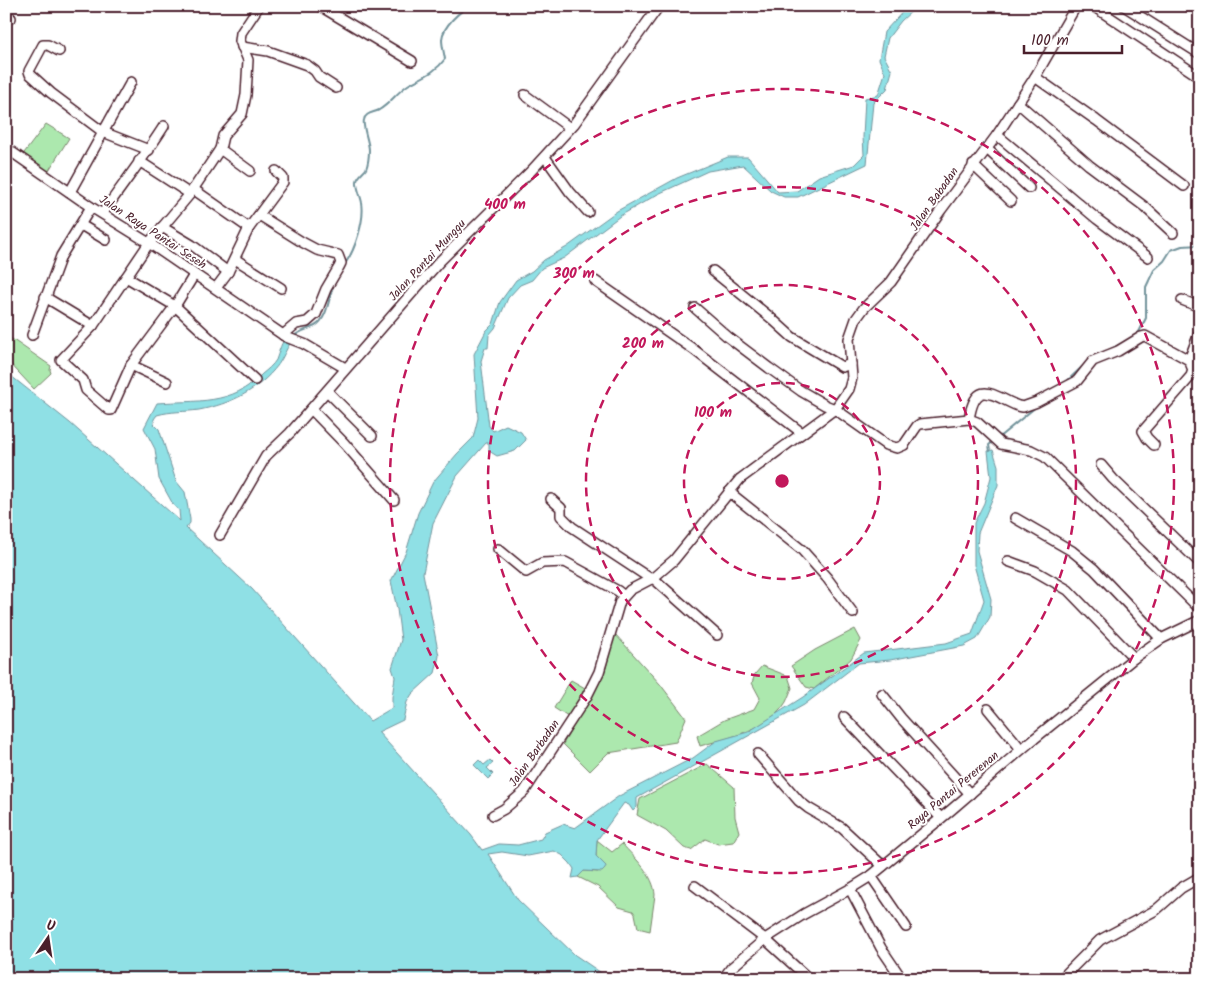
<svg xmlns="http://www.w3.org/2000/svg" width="1206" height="985" font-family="Kalam,sans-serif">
	<rect width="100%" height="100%" fill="#fff"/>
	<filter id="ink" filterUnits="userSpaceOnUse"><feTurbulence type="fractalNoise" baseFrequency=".02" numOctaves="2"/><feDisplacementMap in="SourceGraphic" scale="10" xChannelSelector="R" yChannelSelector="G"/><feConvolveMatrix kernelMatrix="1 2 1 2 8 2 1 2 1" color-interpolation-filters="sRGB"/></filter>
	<g filter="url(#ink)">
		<!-- green -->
		<g fill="#ace8ae" stroke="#7b846c">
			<path d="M46 124 69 138 46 175 21 157Z"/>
			<path d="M6 335 51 366 50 370 51 373 34 389 6 359Z"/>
			<path d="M855 629 861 640 851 659 814 689 806 687 791 666 815 650Z"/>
			<path d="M615 634 660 684 686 718 676 742 608 753 590 771 563 744 605 671Z"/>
			<path d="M762 666 788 676 792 688C790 692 788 698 786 702 770 729 728 738 700 746L697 736 724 720 754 709 760 698 752 683 755 674Z"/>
			<path d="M571 680 585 688 568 717 554 708Z"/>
			<path d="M707 764 734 787 735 817 739 832 733 842 718 844 705 839 691 850 684 848 666 831 637 815 640 799Z"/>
			<path d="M597 840 612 852 622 844C635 858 654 875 655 895L650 931 638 928 635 914 633 911 619 907 598 887 578 877 584 871 598 872 600 861 596 856Z"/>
		</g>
		<!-- water -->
		<g fill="#8fe0e5" stroke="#73939b">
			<path d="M908 6H914V9L901 21 888 38 884 56 892 71 887 89 873 103 867 164 798 197H784L771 191 743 165 708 171 658 194 620 216 564 258 542 268 532 280 520 285 508 298 495 328 489 335 488 348H485L481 361 489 426 493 431 506 425 521 432 526 440 515 451 497 456 489 451V443H486L457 476 433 523 423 573 439 656 435 673 412 694 407 702 403 720 378 732 471 835 482 850 499 844 518 845 541 839 545 832 563 824 575 828 619 796 693 758 716 741 748 732 803 697 864 653 946 643 972 634 984 600 974 565V523L984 503 991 477 988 451 993 450 998 466V485L978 533 977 551 991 599 990 617 977 639 964 646 890 660 859 663 804 705 637 798V807L633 811 629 805 624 803 597 840 596 856 606 866 605 869 602 872 584 871 578 877 572 878 574 869 570 863 562 855 554 851 528 856 502 852 488 854 518 900 575 955 610 979H6V372L70 423 180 521 179 510 174 506 159 479 155 449 144 428 157 403C196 400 232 406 262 374 267 370 273 365 276 360 279 352 280 346 285 338L291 342C286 349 283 358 278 365 258 391 230 404 199 410 185 412 171 411 157 415L154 419V424L159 429 176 481 185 492 190 519V523L186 528 252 589 370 721 392 708V697L395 677 392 668 401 640 397 609 391 581 406 552 418 513 433 482 457 454 473 438 478 418 474 354 486 331 493 324 500 302 516 280 532 271 544 260 567 247 617 211 677 178 728 157H748L778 192 797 191 819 176 854 165 864 155 863 137 865 98 878 95 885 73 879 59 884 32Z"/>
			<path d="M479 760 484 765 490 760 493 763 487 768 493 774 488 779 474 765Z"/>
		</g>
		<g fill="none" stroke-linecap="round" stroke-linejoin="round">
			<!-- stream -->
			<g stroke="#73939b" stroke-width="2">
				<path d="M345 264C355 250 365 220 362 203 361 196 356 187 357 181 358 176 363 173 366 169 368 164 369 155 369 150 369 142 362 126 364 120 365 113 373 113 379 110 391 103 397 92 408 85 422 77 435 73 445 59 444 53 442 46 442 39 443 26 460 11 470 6"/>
				<path d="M1138 334 1146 318V287L1154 270 1164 261 1171 250 1182 246 1200 245"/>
				<path d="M293 337C299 331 307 330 315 326 327 320 329 298 333 286"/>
				<path d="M1109 350 1123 343"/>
				<path d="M1066 382 1086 363"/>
				<path d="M998 438 1037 406"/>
				<path d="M990 451 989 445 994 441"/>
			</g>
			<!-- minor casing -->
			<g stroke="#4a1f2b" stroke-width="12">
				<g id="minor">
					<path d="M320 6 412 61"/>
					<path d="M1093 6 1197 75"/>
					<path d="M1124 6 1200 54"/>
					<path d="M6 15 11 18"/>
					<path d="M242 47 268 51 307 65 315 71 319 77 336 88"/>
					<path d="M59 51 48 45H43L29 71 30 74 51 93 103 132 149 150"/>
					<path d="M1035 77 1096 120 1184 186"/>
					<path d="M525 95 570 128"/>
					<path d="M1018 103 1089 165 1145 207 1173 233"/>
					<path d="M997 135 1097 219 1148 257"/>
					<path d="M6 148 91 207 149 243 286 337 304 344 345 368"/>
					<path d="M986 148 1029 188"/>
					<path d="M220 149 250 171"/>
					<path d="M545 157 570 192 588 212"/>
					<path d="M139 161 190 194"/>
					<path d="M973 165 1011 201"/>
					<path d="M193 189 249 228"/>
					<path d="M70 192 131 82"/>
					<path d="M103 213C123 184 145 156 164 126"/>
					<path d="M259 215 302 242 317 250 338 255 341 263 339 267 326 289 316 314 307 322 296 324 283 335"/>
					<path d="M81 225 106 240"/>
					<path d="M162 227 192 245 228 272"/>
					<path d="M235 259 281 288"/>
					<path d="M713 271 771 318 792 337 842 367 851 364"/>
					<path d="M194 275 175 306 131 365 111 410H109L86 390 83 380 61 360 93 326 149 243 190 194 220 149 223 136 242 114 246 95 248 60 240 41 241 33 259 6"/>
					<path d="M126 277 175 306 255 380"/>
					<path d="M595 281 693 349 802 433"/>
					<path d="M216 288 228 272 249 228 283 182V178L276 171"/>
					<path d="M45 297 93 326"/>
					<path d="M1182 300 1200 307"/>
					<path d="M695 308 728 337 769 368 801 391 825 405 835 409 886 445 897 448 904 445 917 426 920 424 969 419 977 422 1001 444 1031 450 1045 457 1200 609"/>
					<path d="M32 335 61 256 91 207"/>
					<path d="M1189 360 1200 331"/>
					<path d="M131 365 167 382"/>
					<path d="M327 391 372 436"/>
					<path d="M311 409 344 443 394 500"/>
					<path d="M969 419C976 377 993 396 1018 406L1023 407 1037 402 1077 381 1093 361 1118 351 1141 337 1145 336 1189 360 1193 370 1191 376 1143 431 1147 438 1154 445"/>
					<path d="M1101 465 1113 479 1200 563"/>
					<path d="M729 492 802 550 827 578 853 613"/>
					<path d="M551 499 561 508V516L572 527 651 579"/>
					<path d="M1015 518 1072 551 1094 569 1161 639"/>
					<path d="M220 535 266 456 290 433 439 262 531 171 574 124 659 6"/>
					<path d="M498 549 526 572 542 563 565 562 618 591 624 596"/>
					<path d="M1008 561 1035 571 1068 590 1134 658"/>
					<path d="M653 578 717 635"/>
					<path d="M882 694 901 718 970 794"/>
					<path d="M988 709 1021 749"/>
					<path d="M844 717 941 818"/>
					<path d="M758 754 799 801 808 808 842 828 883 866"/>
					<path d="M493 815 504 809 524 792 587 696 599 672 620 601 630 590 653 578 674 560 740 479 835 409 849 389 852 378 849 339 856 319 864 308 891 282 941 210 997 135 1035 77 1076 6"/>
					<path d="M871 876 906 927"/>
					<path d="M695 886 765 939 809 979"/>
					<path d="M850 889 881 948 902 979"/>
					<path d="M723 979 731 968 765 939 804 914 850 889 871 876 951 810 1029 743 1134 658 1161 639 1200 620"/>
					<path d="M1061 979 1100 940 1156 910 1181 888 1200 877"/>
				</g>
			</g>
			<!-- minor -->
			<use href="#minor" stroke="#fff" stroke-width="9"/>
		</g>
	</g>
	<!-- distance rings -->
	<g fill="none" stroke="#c2185b" stroke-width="2.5" stroke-dasharray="9 6">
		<circle cx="782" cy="481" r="98"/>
		<circle cx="782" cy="481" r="196"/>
		<circle cx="782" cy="481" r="294"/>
		<circle cx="782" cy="481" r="392"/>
	</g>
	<g text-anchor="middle" stroke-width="4" stroke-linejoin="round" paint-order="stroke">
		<!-- street labels -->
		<g font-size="12" fill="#4a1f2b" stroke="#fff">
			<text transform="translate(934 199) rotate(-55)" y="4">Jalan Babadan</text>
			<text transform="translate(153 232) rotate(33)" y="4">Jalan Raya Pantai Seseh</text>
			<text transform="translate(427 260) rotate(-47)" y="4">Jalan Pantai Munggu</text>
			<text transform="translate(534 753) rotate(-55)" y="4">Jalan Barbadan</text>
			<text transform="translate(953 790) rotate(-40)" y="4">Raya Pantai Pererenan</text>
		</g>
	</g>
	<circle cx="782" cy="481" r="8" fill="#c2185b" stroke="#fff" stroke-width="2.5"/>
	<g font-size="15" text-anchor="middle" font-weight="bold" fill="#c2185b" stroke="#fff" stroke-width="4" stroke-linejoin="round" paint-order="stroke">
		<text x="505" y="209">400 m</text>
		<text x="574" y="278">300 m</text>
		<text x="643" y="348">200 m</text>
		<text x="713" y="417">100 m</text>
	</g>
	<!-- margin -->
	<rect width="1206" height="985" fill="none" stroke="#fff" stroke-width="25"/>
	<rect x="12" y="12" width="1181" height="960" fill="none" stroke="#4a1f2b" stroke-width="2" filter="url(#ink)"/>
	<!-- north arrow -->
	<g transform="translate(48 938) rotate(13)" stroke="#ffffff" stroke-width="4" paint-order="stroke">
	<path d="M0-4L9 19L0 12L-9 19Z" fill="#4a1f2b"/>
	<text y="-8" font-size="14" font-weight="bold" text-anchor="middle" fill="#4a1f2b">U</text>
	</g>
	<!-- scale -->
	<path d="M1024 45v8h98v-8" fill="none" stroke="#4a1f2b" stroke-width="2.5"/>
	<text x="1031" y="45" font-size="15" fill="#4a1f2b" stroke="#ffffff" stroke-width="4" paint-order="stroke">100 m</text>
</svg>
